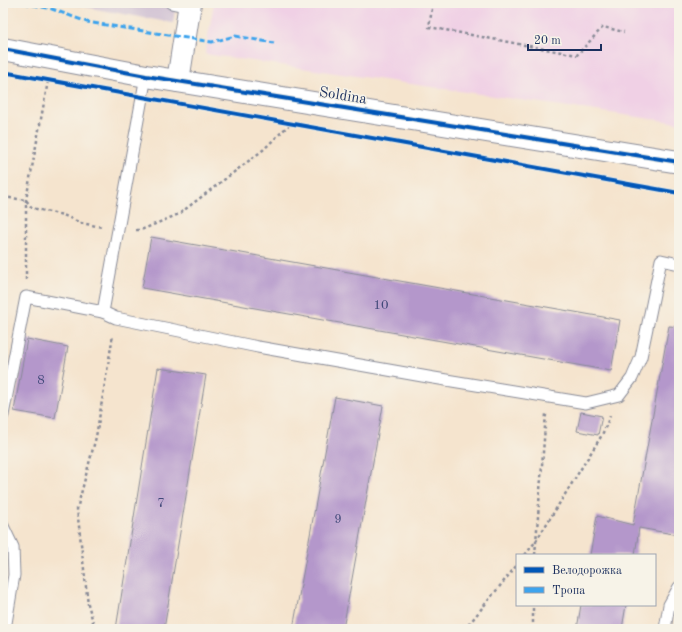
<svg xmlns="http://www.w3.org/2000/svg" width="682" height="632" font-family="'Old Standard TT',serif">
	<rect width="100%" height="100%" fill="#f7f3e8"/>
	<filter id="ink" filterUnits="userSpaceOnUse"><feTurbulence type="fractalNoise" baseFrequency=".025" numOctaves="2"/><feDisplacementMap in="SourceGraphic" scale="8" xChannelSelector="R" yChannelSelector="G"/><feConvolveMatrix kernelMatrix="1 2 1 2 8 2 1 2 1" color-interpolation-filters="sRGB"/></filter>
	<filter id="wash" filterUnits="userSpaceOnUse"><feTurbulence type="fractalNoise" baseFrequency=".012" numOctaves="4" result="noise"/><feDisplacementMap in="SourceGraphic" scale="16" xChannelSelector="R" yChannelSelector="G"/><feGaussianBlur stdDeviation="0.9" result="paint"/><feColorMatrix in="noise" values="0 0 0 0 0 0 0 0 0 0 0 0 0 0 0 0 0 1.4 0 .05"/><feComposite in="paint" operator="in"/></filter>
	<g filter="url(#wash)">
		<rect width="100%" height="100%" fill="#f5e4ce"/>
		<!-- built -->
		<path fill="#f0d0e5" d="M214 3H679V123L205 54Z"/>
		<!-- industrial -->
		<path fill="#cebed2" d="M63 3H176L173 23Z"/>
		<g id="blocks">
			<!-- building -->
			<g fill="#b497cb">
				<path d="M151 237 620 320 611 371 142 288Z"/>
				<path d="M669 326 679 327V535L639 528 635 555H590L597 516 633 525Z"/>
				<path d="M27 339 68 347 55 418 14 411Z"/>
				<path d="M158 368 206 375 164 629H116Z"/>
				<path d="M335 397 383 406 343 629H293Z"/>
				<path d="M581 412 602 416 598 435 577 431Z"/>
				<path d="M581 605H626L622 629H577Z"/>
			</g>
		</g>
	</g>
	<g filter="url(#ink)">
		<use href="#blocks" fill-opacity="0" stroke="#888a96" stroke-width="1"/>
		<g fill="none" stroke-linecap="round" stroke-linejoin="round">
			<!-- service casing -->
			<g stroke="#888a96" stroke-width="13">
				<g id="service">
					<path d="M171 3 189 7"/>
					<path d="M146 76 103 312 116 318 258 347 428 377 586 403 619 395 632 378 641 357 661 260 679 264"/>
					<path d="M3 415 26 297 103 312"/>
					<path d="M3 526 13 547 14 575 5 629"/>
					<path d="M665 629 669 605 679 587"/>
				</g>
			</g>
			<!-- minor casing -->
			<g stroke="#888a96" stroke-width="24">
				<path id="minor" d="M178 81 190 3"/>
			</g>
			<!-- tertiary casing -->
			<g stroke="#888a96" stroke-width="24">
				<path id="tertiary" d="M3 49 146 76 679 162"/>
			</g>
			<!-- path -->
			<g stroke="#888a96" stroke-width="2.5" stroke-dasharray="3 3" stroke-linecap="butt">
				<path d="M433 3 429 27 577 55 603 27 624 32"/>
				<path d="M3 197 26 200 32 208 63 215 81 223 102 227"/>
				<path d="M136 230H141L179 214 263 150 291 123"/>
				<path d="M26 280V200L48 81"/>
				<path d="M525 555 536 541 602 435 610 416"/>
				<path d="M535 555 546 414"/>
				<path d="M95 629 88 604 77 509 96 437 113 335"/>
				<path d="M465 629 517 565"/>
				<path d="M533 629V605"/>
			</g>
			<!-- service -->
			<use href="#service" stroke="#fff" stroke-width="11"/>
			<!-- minor -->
			<use href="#minor" stroke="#fff" stroke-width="22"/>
			<!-- tertiary -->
			<use href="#tertiary" stroke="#fff" stroke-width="22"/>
			<!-- quiet -->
			<path stroke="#3da3ed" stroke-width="3" stroke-dasharray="6 3" stroke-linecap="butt" d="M24 3 52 9 87 22 212 42 235 36 274 43"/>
			<!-- cycleway casing -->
			<g stroke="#f7f3e8" stroke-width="6">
				<g id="cycleway">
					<path d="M3 49 146 76 679 162"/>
					<path d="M3 72 679 193"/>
				</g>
			</g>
			<!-- cycleway -->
			<use href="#cycleway" stroke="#0057b8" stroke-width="4"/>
		</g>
	</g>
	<g text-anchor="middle" stroke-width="3" stroke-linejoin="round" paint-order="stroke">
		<!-- number labels -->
		<g font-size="13" fill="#414979">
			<text x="381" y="309">10</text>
			<text x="41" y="384">8</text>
			<text x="161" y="507">7</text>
			<text x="338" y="523">9</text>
		</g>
		<!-- street labels -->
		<g font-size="15" fill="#1b2f5e" stroke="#f7f3e8">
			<text transform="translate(343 95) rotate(9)" y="5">Soldina</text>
		</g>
	</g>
	<!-- margin -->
	<rect width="682" height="632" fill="none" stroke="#f7f3e8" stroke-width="16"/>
	<!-- legend -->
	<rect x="516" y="554" width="140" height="52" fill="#f7f3e8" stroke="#9fa5b1"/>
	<rect x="524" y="567" width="20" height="6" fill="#0057b8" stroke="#9fa5b1"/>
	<text x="552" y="574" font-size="12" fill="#1b2f5e">Велодорожка</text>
	<rect x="524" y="587" width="20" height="6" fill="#3da3ed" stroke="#9fa5b1"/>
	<text x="552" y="594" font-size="12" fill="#1b2f5e">Тропа</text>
	<!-- scale -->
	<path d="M528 44v6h73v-6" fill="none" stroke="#1b2f5e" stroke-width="2"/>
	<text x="534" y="44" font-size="12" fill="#1b2f5e" stroke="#f7f3e8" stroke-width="3" paint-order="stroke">20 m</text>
</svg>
